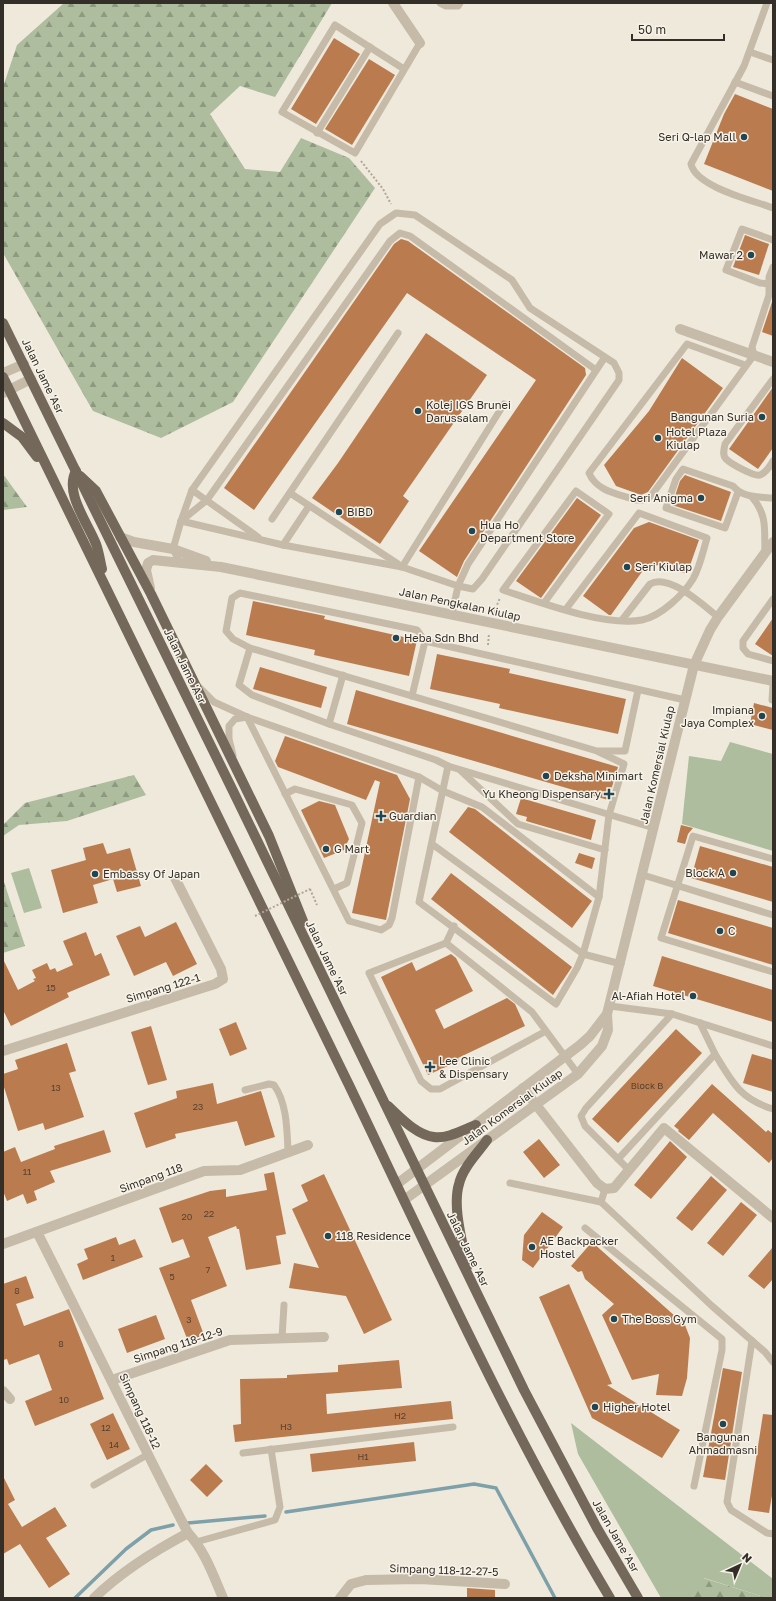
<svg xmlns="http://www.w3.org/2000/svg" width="776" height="1601" font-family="'Golos Text',sans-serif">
	<defs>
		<pattern id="forest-firs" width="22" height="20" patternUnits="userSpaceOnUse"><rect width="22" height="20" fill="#adbd9d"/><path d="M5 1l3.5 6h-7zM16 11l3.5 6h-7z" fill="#8e9a80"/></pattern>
	</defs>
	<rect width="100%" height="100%" fill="#efe9dc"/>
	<!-- grass -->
	<g fill="#adbd9d">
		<path d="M730 742 773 754V851L682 824 689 756 721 761Z"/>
		<path d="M29 868 42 908 24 913 11 873Z"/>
		<path d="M571 1423 773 1579V1598H767L704 1578 691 1598H661L578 1454Z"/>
	</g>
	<!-- forest -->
	<g fill="url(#forest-firs)">
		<path d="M64 3H332L275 97 240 86 210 114 245 169 280 172 301 138 349 158 375 188 233 402 161 438 93 411 3 253V87L17 45Z"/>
		<path d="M3 474 27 507 3 510Z"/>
		<path d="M134 775 146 795 67 821 19 825 3 836V825L25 803Z"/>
		<path d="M3 879 25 946 3 953Z"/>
		<path d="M703 1578 767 1598H691Z"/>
	</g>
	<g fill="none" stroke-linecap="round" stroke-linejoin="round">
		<!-- stream -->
		<g stroke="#7ea0a9" stroke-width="3.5">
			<path d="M286 1512 474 1484 496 1488 555 1598"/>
			<path d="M188 1523 265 1516"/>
			<path d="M75 1598 126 1549 151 1530 173 1525"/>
		</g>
	</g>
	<!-- building -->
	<g fill="#ba7c4f">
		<path d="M334 38 360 54 316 124 291 109Z"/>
		<path d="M369 59 395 75 352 145 325 129Z"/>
		<path d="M735 94 773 109V191L704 164 724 114Z"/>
		<path d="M745 235 769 244 759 275 733 267Z"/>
		<path d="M401 239 408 241 585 368 586 375 464 561 457 577 419 551 536 380 407 293 254 510 224 488 394 244Z"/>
		<path d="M773 299V336L762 332Z"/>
		<path d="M426 333 487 375 403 496 409 501 380 544 312 498 338 463Z"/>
		<path d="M682 358 723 388 648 492 641 495 616 486 604 465 649 411Z"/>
		<path d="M773 387V448L758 469 729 449Z"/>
		<path d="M685 475 731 492 721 521 672 505 680 481Z"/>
		<path d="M577 498 601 515 541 598 538 596 516 581Z"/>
		<path d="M649 522 699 540 687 574 658 565 644 569 611 615H609L583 596 634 528Z"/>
		<path d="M253 601 325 616 324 619 417 640 409 676 314 655 315 650 246 635Z"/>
		<path d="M773 618V656L755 644Z"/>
		<path d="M437 654 510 669 509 673 626 699 618 734 499 708 500 704 430 689Z"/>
		<path d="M260 667 327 687 321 708 253 689Z"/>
		<path d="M356 690 618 767 608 800 347 724Z"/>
		<path d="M754 703 773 708V730L750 724Z"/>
		<path d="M285 736 397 775 410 799 386 920 352 913 380 782 375 780 366 800 278 767 275 761Z"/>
		<path d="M521 798 596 820 591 840 526 821 527 817 516 814Z"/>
		<path d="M319 801 335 805 349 839 344 850 324 858 301 810Z"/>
		<path d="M468 807 475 809 592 901 572 928 449 832Z"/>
		<path d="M681 825 693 828 688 834 685 844 677 842Z"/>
		<path d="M103 843 107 854 130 848 141 886 117 892 113 879 93 885 98 903 63 913 51 870 86 860 83 848Z"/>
		<path d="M700 846 773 867V902L691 878Z"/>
		<path d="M579 853 595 858 592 869 575 863Z"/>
		<path d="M451 873 572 967 553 995 431 899Z"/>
		<path d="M678 900 773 928V965L668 933Z"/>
		<path d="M176 922 197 964 173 976 166 962 134 976 116 936 140 926 145 937Z"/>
		<path d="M86 932 95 956 101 953 110 975 67 993 69 997 11 1026 3 1010V959L18 990 35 981 33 979 36 978 32 970 47 963 50 970 55 968 57 972 73 965 63 941Z"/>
		<path d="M451 954 456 958 473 991 435 1010 444 1029 507 998 515 1004 525 1026 458 1058 459 1061 428 1075 381 977 412 962 416 971Z"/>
		<path d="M662 956 773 990V1022L653 986Z"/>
		<path d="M236 1022 247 1049 230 1056 219 1029Z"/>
		<path d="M151 1026 167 1080 148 1085 131 1032Z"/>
		<path d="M676 1029 702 1053 618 1143 592 1119Z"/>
		<path d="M67 1043 76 1071 69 1073 84 1117 45 1130 43 1123 18 1131 3 1084V1074L18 1069 15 1060Z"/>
		<path d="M752 1054 773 1060V1092L743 1083Z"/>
		<path d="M213 1083 217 1104 261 1091 275 1137 245 1146 237 1121 175 1134 176 1138 146 1148 134 1113 177 1098 176 1091Z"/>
		<path d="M712 1084 766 1132 768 1130 773 1134V1158L769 1163 713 1113 689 1140 678 1131 679 1130 674 1126Z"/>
		<path d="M104 1130 111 1152 50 1171 55 1182 34 1191 37 1200 27 1204 23 1194 7 1201 3 1191V1152L15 1147 21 1162 55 1149 54 1146Z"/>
		<path d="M539 1139 560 1165 544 1178 523 1152Z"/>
		<path d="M670 1141 687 1157 651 1199 634 1185Z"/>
		<path d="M274 1172 286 1234 276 1236 281 1264 246 1270 239 1229H237L236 1226 208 1237 227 1286 191 1300 204 1335 188 1341 159 1268 190 1257 183 1239 172 1243 159 1208 210 1191 226 1189V1197L267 1190 264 1174Z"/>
		<path d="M324 1174 392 1320 364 1334 346 1296 289 1288 294 1263 319 1268 292 1209 308 1201 301 1185Z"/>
		<path d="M711 1176 727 1190 692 1231 676 1218Z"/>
		<path d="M741 1202 757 1215 723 1256 707 1243Z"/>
		<path d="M542 1212 563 1227 533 1268 522 1260 524 1235Z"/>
		<path d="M116 1237 119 1245 135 1239 143 1257 83 1280 77 1264 88 1259 84 1249Z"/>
		<path d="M592 1242 685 1325 690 1338 687 1378 682 1396 656 1395 659 1374 632 1380 602 1315 614 1304 585 1279 582 1271 578 1272 571 1266Z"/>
		<path d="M773 1247V1279L764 1289 748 1276Z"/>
		<path d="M26 1276 34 1298 16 1304 24 1326 69 1309 104 1399 35 1426 25 1401 52 1390 39 1354 9 1365 7 1359 3 1360V1284Z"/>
		<path d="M569 1284 612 1384 607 1385 680 1430 662 1458 592 1418 539 1297Z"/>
		<path d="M156 1315 165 1339 127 1353 118 1329Z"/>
		<path d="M399 1360 402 1388 326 1394 327 1414 451 1401 453 1419 235 1442 233 1425 241 1424 240 1379 287 1378V1375L338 1372V1365Z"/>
		<path d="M723 1368 742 1372 725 1480 703 1477Z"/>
		<path d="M113 1413 130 1449 107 1460 90 1424Z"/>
		<path d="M763 1414 773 1415V1490L769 1513 748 1510Z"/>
		<path d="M414 1442 416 1461 312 1472 310 1454Z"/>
		<path d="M206 1464 223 1481 207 1497 190 1480Z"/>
		<path d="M3 1476 15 1500 8 1504 22 1527 55 1507 67 1526 46 1538 70 1574 49 1588 20 1544 3 1554Z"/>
		<path d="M467 1588 495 1590V1598H467Z"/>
	</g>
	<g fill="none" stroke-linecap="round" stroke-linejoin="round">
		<!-- path -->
		<g stroke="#b2a693" stroke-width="2" stroke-dasharray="2 2" stroke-linecap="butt">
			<path d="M361 161 383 189 391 204"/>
			<path d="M494 612 500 598"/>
			<path d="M488 645 489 634"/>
			<path d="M310 889 317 905"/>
		</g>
		<!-- lane -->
		<g stroke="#c6bba9" stroke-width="7">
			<path d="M440 3 446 6H458L460 3"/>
			<path d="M767 3 744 66 691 164C696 187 752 200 773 208"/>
			<path d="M750 52 773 60"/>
			<path d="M404 69 335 25 282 112 355 153 420 43"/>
			<path d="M735 82 773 96"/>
			<path d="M317 133 370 47"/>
			<path d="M773 240 742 229 726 270 760 283 773 284"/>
			<path d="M745 365 687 344 589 473C597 492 619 494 636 500H643L651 496 754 355 752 347 769 295V277L773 267"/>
			<path d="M773 379 725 444C724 450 722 455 726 459 731 464 755 477 760 475 766 473 770 466 773 461"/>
			<path d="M192 490 258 537"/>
			<path d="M738 492 725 528 666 508 676 479 683 469 733 486C743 498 759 497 773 498"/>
			<path d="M290 493 398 564"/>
			<path d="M752 497C768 516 764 530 765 553"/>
			<path d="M272 519 398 333"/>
			<path d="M181 521 207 500 390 241 400 233 410 236 596 370"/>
			<path d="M181 521 283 545 402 567 458 586 452 614"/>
			<path d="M283 545 309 506"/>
			<path d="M180 563 173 549 181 521 192 490 380 224 396 213 415 215 512 280 530 308 614 363 619 373V380L482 579 473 589 458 586 468 564 605 357"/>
			<path d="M402 567 504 404"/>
			<path d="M773 599 743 641V648L748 654 773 661"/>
			<path d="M544 603 609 514 576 491 503 590C539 602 605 627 642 620 661 616 683 595 693 579 700 567 703 551 707 538L639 513 566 609"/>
			<path d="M622 620 650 584C669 573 703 605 718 617"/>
			<path d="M250 648 239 685 252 695 329 724 436 760 448 766 654 828"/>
			<path d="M199 687 214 702 247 717 419 777 443 791 482 807 599 897"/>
			<path d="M412 696 425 641"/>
			<path d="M772 700 773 685"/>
			<path d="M247 717 349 921 381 930 389 925 392 918 419 777"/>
			<path d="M329 724 343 675"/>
			<path d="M599 751H625L638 690"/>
			<path d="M233 755 229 739V726L235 719 247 717"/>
			<path d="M448 766 419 902 556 1004 577 968 583 954 599 897 609 815 624 764 597 751 250 648 233 639 226 631 232 598 240 593 417 630 425 641 685 700"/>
			<path d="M461 771 518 824 605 850"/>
			<path d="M285 794 295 789 352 805 362 823 347 883 334 889"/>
			<path d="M432 844 583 954 621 964"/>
			<path d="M773 859 693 836 661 938 773 972"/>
			<path d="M643 875 773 915"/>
			<path d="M446 943 454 926"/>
			<path d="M610 1006 672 1014 773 1046"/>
			<path d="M546 1031 440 1089H431L421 1081 369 973 446 943 532 1012 578 1074"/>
			<path d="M715 1054C732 1082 740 1099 773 1109"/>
			<path d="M245 1090 269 1084 274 1085C287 1103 287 1130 288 1151"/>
			<path d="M618 1159 715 1054 700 1023"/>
			<path d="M628 1169 585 1126 581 1116 586 1108 672 1014"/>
			<path d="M510 1183 601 1202"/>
			<path d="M605 1189 601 1202 712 1306 765 1352 773 1362"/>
			<path d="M585 1228 722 1339V1350L694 1486"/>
			<path d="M282 1338 284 1305"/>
			<path d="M752 1341 727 1502 731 1510 767 1533 773 1534"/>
			<path d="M243 1453 453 1427"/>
			<path d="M94 1485 147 1455"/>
			<path d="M196 1542 275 1520 280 1507 271 1449"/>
		</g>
		<!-- street -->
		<g stroke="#c6bba9" stroke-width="10">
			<path d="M393 3 420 43"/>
			<path d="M680 329 773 362"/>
			<path d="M3 373 24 364"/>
			<path d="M3 393 31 379"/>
			<path d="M120 537 134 542 173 549 206 561"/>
			<path d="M150 588 146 570 148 563 153 560 221 567 773 681"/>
			<path d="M3 1051 215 984 223 979 221 969 175 878"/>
			<path d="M523 1088 597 1183 605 1189 614 1188 664 1128 773 1218"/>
			<path d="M397 1184 580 1045 590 1036 607 1014 694 665 710 630 718 617 773 542"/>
			<path d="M404 1200 578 1074 602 1046 608 1030 607 1014"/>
			<path d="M37 1232C88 1332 136 1433 188 1533 205 1551 213 1575 223 1598"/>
			<path d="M3 1244 204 1171 240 1170 308 1145"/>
			<path d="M112 1380 230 1340 324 1337"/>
			<path d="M3 1391 10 1399"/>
			<path d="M94 1598C122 1571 154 1551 188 1533"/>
			<path d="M340 1598 351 1584 366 1580 420 1579 505 1584"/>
		</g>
		<!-- primary -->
		<g stroke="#74685b" stroke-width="10">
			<path d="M3 323 233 791 524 1390 597 1528 638 1598"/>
			<path d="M3 377C120 613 235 849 349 1085 432 1258 512 1434 610 1598"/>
			<path d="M3 423 22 437 37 457"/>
			<path d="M76 471C64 493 88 523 96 544 99 552 100 561 102 569"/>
			<path d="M80 476 96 491 151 594 269 836 303 921"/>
			<path d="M388 1106C400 1117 416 1135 434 1137 447 1139 463 1130 476 1125"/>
			<path d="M467 1267C463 1243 452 1207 459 1184 463 1167 478 1153 487 1140"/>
		</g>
		<!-- path-bridge -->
		<path stroke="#b2a693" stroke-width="2" stroke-dasharray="2 2" stroke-linecap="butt" d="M255 916 310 889"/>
	</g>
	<!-- markers -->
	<g fill="#224651" stroke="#f7f3e8" stroke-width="1.5">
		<circle cx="744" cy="137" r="4"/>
		<circle cx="751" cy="255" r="4"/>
		<circle cx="418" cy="411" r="4"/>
		<circle cx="762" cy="417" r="4"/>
		<circle cx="658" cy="438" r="4"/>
		<circle cx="701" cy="498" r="4"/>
		<circle cx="339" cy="512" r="4"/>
		<circle cx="472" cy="531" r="4"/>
		<circle cx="627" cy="567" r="4"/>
		<circle cx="396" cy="638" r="4"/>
		<circle cx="762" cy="716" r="4"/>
		<circle cx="546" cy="776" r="4"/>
		<path d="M607 788h4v4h4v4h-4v4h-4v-4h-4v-4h4z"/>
		<path d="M379 810h4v4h4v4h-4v4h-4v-4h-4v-4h4z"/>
		<circle cx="326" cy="849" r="4"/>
		<circle cx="733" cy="873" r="4"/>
		<circle cx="95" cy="874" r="4"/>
		<circle cx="720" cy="931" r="4"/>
		<circle cx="693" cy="996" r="4"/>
		<path d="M428 1061h4v4h4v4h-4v4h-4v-4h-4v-4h4z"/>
		<circle cx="328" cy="1236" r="4"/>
		<circle cx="532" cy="1247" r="4"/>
		<circle cx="614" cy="1319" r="4"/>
		<circle cx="595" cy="1407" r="4"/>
		<circle cx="723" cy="1424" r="4"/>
	</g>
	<g text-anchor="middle" stroke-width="3" stroke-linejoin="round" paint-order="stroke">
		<!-- number labels -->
		<g font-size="9" fill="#564232">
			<text x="51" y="991">15</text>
			<text x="647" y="1089">Block B</text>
			<text x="56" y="1091">13</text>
			<text x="198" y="1110">23</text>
			<text x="27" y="1175">11</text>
			<text x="209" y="1217">22</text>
			<text x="187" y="1220">20</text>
			<text x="113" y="1261">1</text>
			<text x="208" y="1273">7</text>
			<text x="172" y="1280">5</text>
			<text x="17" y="1294">8</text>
			<text x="189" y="1323">3</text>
			<text x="61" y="1347">8</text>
			<text x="64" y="1403">10</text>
			<text x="400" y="1419">H2</text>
			<text x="286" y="1430">H3</text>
			<text x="106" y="1431">12</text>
			<text x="114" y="1448">14</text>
			<text x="363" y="1460">H1</text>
		</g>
		<!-- poi labels -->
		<g font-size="11" fill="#342e28" stroke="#f7f3e8" text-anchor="start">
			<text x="736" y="141" text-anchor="end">Seri Q-lap Mall</text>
			<text x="743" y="259" text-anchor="end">Mawar 2</text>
			<text x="426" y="409">Kolej IGS Brunei<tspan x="426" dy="13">Darussalam</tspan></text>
			<text x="754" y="421" text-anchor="end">Bangunan Suria</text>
			<text x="666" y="436">Hotel Plaza<tspan x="666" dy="13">Kiulap</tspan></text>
			<text x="693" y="502" text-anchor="end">Seri Anigma</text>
			<text x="347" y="516">BIBD</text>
			<text x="480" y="529">Hua Ho<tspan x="480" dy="13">Department Store</tspan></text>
			<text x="635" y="571">Seri Kiulap</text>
			<text x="404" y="642">Heba Sdn Bhd</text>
			<text x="754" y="714" text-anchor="end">Impiana<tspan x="754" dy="13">Jaya Complex</tspan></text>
			<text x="554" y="780">Deksha Minimart</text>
			<text x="601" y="798" text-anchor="end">Yu Kheong Dispensary</text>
			<text x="389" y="820">Guardian</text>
			<text x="334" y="853">G Mart</text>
			<text x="725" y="877" text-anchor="end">Block A</text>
			<text x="103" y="878">Embassy Of Japan</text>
			<text x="728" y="935">C</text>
			<text x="685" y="1000" text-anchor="end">Al-Afiah Hotel</text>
			<text x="439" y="1065">Lee Clinic<tspan x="439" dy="13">&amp; Dispensary</tspan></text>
			<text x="336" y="1240">118 Residence</text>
			<text x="540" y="1245">AE Backpacker<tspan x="540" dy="13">Hostel</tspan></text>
			<text x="622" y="1323">The Boss Gym</text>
			<text x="603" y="1411">Higher Hotel</text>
			<text x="723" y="1441" text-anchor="middle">Bangunan<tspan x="723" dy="13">Ahmadmasni</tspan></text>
		</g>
		<!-- street labels -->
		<g font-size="11" fill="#342e28" stroke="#f7f3e8">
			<text transform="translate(43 376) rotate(64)" y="4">Jalan Jame 'Asr</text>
			<text transform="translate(460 604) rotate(12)" y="4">Jalan Pengkalan Kiulap</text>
			<text transform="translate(185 666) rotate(64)" y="4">Jalan Jame 'Asr</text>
			<text transform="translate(657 765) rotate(-77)" y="4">Jalan Komersial Kiulap</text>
			<text transform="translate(327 958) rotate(64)" y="4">Jalan Jame 'Asr</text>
			<text transform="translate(163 988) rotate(-17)" y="4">Simpang 122-1</text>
			<text transform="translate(512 1107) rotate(-36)" y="4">Jalan Komersial Kiulap</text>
			<text transform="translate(151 1178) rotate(-20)" y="4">Simpang 118</text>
			<text transform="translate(468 1249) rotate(64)" y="4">Jalan Jame 'Asr</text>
			<text transform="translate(178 1345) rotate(-18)" y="4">Simpang 118-12-9</text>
			<text transform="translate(140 1411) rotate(65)" y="4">Simpang 118-12</text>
			<text transform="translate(616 1536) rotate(60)" y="4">Jalan Jame 'Asr</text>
			<text transform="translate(444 1570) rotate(2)" y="4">Simpang 118-12-27-5</text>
		</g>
	</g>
	<!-- border -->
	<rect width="776" height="1601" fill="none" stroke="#342e28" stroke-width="8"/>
	<!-- north arrow -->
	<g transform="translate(740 1565) rotate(44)" stroke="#f7f3e8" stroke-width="3" paint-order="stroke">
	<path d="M0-3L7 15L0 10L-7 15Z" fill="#342e28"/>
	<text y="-6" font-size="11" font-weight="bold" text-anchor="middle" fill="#342e28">N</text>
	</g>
	<!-- scale -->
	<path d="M632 34v6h92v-6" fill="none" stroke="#342e28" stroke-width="2"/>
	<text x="638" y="34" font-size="12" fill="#342e28" stroke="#f7f3e8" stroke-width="3" paint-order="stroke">50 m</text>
</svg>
